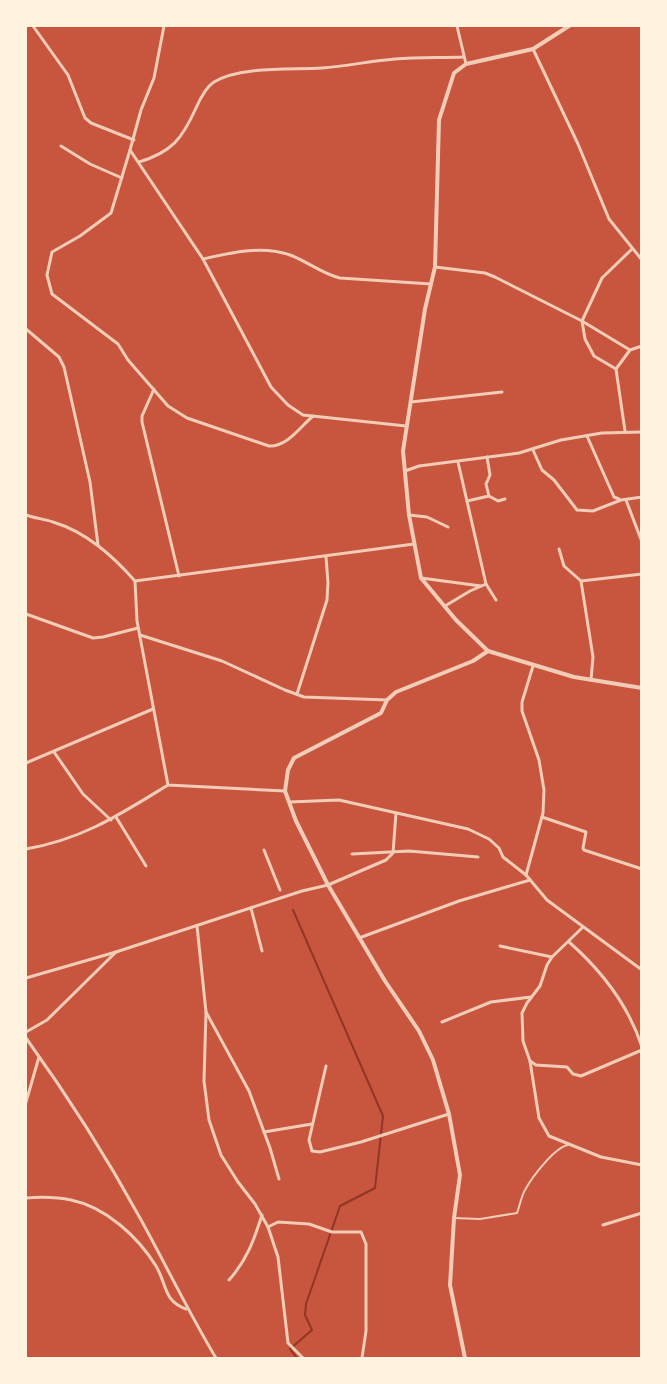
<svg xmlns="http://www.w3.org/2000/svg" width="667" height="1384" font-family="'Times New Roman',serif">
	<rect width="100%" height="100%" fill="#c8553d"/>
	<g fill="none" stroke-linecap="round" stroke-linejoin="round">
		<!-- stream -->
		<path stroke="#8f3625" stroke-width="2" d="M293 910 383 1116 375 1188 340 1206 306 1304 305 1315 312 1330 290 1349 297 1358"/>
		<!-- pedestrian -->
		<path stroke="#f1ccb7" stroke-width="2" d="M454 1218 480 1219 517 1213C520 1205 521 1197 525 1190 532 1177 555 1147 568 1145"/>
		<!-- minor -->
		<g stroke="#f1ccb7" stroke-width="3">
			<path d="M33 26 68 75 85 118 91 123 134 140"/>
			<path d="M164 26 154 78 141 110 130 150 203 259 271 387 288 405 303 415 406 426"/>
			<path d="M457 26 466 64"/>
			<path d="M533 49 578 144 609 219 642 260"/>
			<path d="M61 146 90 164 122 178"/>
			<path d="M130 150 111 213 80 236 52 252 47 275 52 294 118 344 128 360 168 406 187 418 269 446C287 447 300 427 313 416"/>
			<path d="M139 162C172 152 182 139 196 108 200 99 206 87 214 82 240 66 292 70 322 68 347 66 371 61 395 59 418 57 441 58 464 57"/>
			<path d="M203 259C230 253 262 245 290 255 307 261 322 274 340 278L431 284"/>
			<path d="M435 267 485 273 495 277 582 321 630 350"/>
			<path d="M26 329 59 357 64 367 90 482 98 545"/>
			<path d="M616 369 594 356 585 339 582 321 602 278 632 249"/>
			<path d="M154 389 142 416V422L179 576"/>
			<path d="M411 402 502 392"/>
			<path d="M625 431 616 369 630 350 642 346"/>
			<path d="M587 436 614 497 619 499"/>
			<path d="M533 450 542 470 554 480 577 510 593 511 621 500 642 497"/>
			<path d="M487 457 490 475 486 484 489 496 498 501 505 499"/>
			<path d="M458 462 486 584 496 600"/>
			<path d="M405 471 419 466 519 453 561 440 602 433 642 432"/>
			<path d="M626 500 642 542"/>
			<path d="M467 501 489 496"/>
			<path d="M26 515C34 518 44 519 53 522 86 532 112 555 135 581L414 544"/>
			<path d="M409 515 427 517 448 527"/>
			<path d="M559 549 564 566 581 581 593 657 591 680"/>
			<path d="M421 578 481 586"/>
			<path d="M135 581 137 621 168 785 285 791"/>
			<path d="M581 581 642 574"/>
			<path d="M445 606 470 591 486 584"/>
			<path d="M26 614 93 638 103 637 138 628"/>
			<path d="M140 635 222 661 285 690 304 697 387 700"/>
			<path d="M297 694 327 600 328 583 326 557"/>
			<path d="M54 752 83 794 111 820"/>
			<path d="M26 763 153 709"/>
			<path d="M289 802 339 800 468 829 489 839 499 848 503 857 526 875 547 900 642 970"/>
			<path d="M116 817 146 866"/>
			<path d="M542 817 586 832 583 848 584 850 642 869"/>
			<path d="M26 849C83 839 119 815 168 785"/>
			<path d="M264 850 280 890"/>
			<path d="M352 854 409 851 478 857"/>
			<path d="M526 875 543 813 544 790 539 760 522 711V702L533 666"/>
			<path d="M251 908 262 951"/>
			<path d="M197 926 206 1012 249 1091 270 1148 279 1179"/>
			<path d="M583 927 552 957 547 965 540 986 527 1003 522 1013 523 1041 530 1061 536 1065 567 1067 573 1074 581 1076 642 1050"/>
			<path d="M359 938 459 901 530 880"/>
			<path d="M569 942C602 971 628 1004 642 1047"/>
			<path d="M500 946 552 957"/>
			<path d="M26 978 116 952"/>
			<path d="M206 1012 204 1081 209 1120 221 1155 238 1182 255 1204 268 1227 278 1257 288 1343 303 1358"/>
			<path d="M442 1022 491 1002 531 997"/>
			<path d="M26 1032 47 1020 116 952 302 891 328 885 386 860 393 853 396 813"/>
			<path d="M26 1038C67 1095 106 1156 140 1218 166 1265 189 1313 216 1358"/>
			<path d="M530 1061 539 1118 549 1136 601 1157 642 1165"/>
			<path d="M326 1066 309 1140 312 1151 320 1152 361 1142 449 1114"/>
			<path d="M26 1102 39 1057"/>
			<path d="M264 1132 312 1124"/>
			<path d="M26 1198C40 1197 57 1197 71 1200 106 1207 138 1237 156 1266 167 1284 163 1301 186 1309"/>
			<path d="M603 1225 642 1213"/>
			<path d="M268 1227 278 1222 309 1224 332 1232H361L366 1244V1331L362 1358"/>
			<path d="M229 1280C247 1260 254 1240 262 1215"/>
		</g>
		<!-- tertiary -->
		<g stroke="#f1ccb7" stroke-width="4">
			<path d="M569 26 533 49 466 64 454 73 439 120 435 267 425 309 403 451 409 515 421 578 456 620 488 651 574 677 642 688"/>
			<path d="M465 1358 450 1285 454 1218 460 1175 449 1114 433 1060 419 1031 385 981 328 885 296 821 285 791 288 770 294 758 381 713 387 700 396 692 473 661 488 651"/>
		</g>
	</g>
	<!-- border -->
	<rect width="667" height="1384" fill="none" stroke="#fff3e0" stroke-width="54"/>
</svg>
